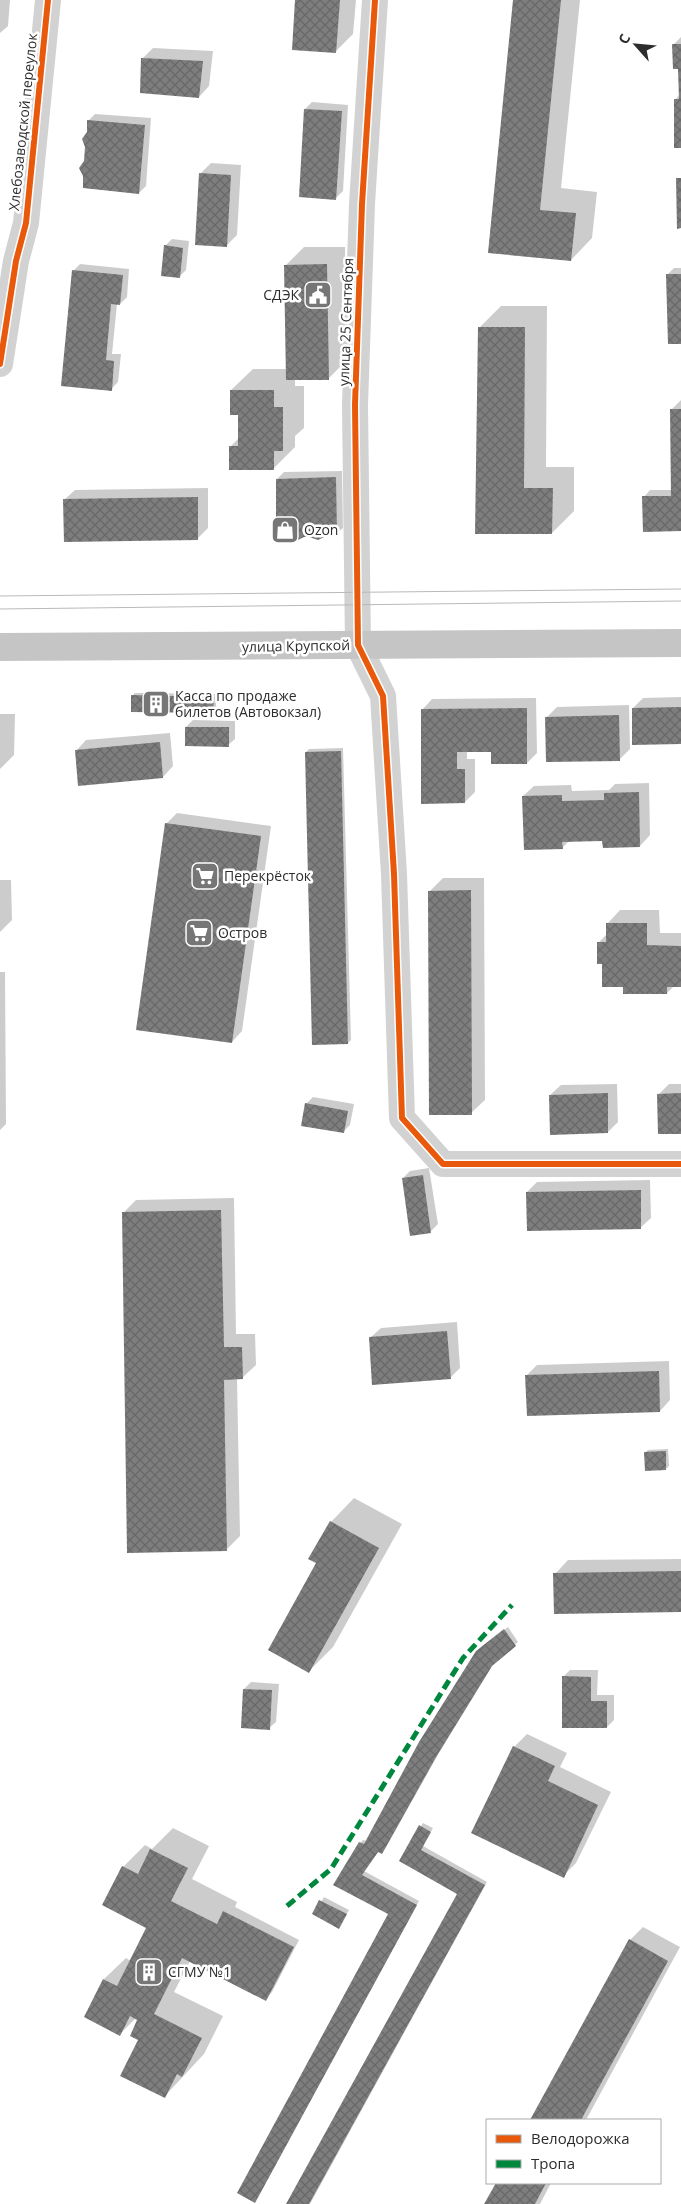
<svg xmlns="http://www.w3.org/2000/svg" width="681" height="2204" font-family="'Open Sans',sans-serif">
	<defs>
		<pattern id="building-cross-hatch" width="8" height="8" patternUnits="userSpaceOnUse" patternTransform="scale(1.25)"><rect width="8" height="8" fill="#7e7e7e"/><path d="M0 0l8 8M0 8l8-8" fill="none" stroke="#686868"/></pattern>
	</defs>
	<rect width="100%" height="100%" fill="#fff"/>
	<!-- shadow -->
	<g fill="#0003">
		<path d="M0 0H10L8 26 0 33Z"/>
		<path d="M296 0H356L353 34 335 52Z"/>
		<path d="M514 0H580L561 188 597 192 592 238 571 260 489 252Z"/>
		<path d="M681 37V147L675 100 680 94 679 68 674 44Z"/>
		<path d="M153 48 213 51 209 86 199 97 143 58Z"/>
		<path d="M312 102 348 105 343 191 336 198 305 109Z"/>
		<path d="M95 114 151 118 146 186 139 193 84 176 88 121Z"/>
		<path d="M211 163 241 165 237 235 226 246 201 173Z"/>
		<path d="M172 239 189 241 186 270 179 277 165 246Z"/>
		<path d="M304 247H345L346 361 328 379H295V386H304V428L295 436V447L273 469 231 446 239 438 240 414 231 390 253 369H287L286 265Z"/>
		<path d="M80 264 129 269 127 297 120 304H117L112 354H121L118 382 111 389 73 271Z"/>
		<path d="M674 268H681V343L667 275Z"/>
		<path d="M501 306H547L546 467H574V511L552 533H476L479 328Z"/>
		<path d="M681 400V530L644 497 650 490H672L671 410Z"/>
		<path d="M342 471 343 528 336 534 277 479 284 472Z"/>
		<path d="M208 488V528L198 538 64 500 75 490Z"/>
		<path d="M135 693 216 694V709L213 712 132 696Z"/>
		<path d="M681 697V743L633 708 643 698Z"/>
		<path d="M536 698 537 753 527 763 492 751H467V759H475V792L465 802 422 710 432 699Z"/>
		<path d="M629 705 630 749 620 759 547 717 557 707Z"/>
		<path d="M0 714H15L14 755 0 769Z"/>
		<path d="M193 720 235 721V739L228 745 186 727Z"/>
		<path d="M170 733 173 766 163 777 76 751 86 740Z"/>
		<path d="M343 748 351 1040 348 1043 306 752 309 749Z"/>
		<path d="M649 783 650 835 640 846 603 840 569 841 562 848 523 796 534 786 571 785 572 791 609 790 615 784Z"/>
		<path d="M177 813 271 826 242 1031 232 1042 167 823Z"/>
		<path d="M443 878H484L485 1100 471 1113 430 891Z"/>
		<path d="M0 880H11L12 920 0 932Z"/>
		<path d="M620 910H659L660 933H681V986H674L667 993 624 985 604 963 598 943 607 934V924Z"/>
		<path d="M0 972H5L6 1124 0 1130Z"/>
		<path d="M617 1084 618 1122 608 1132 550 1095 561 1085Z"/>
		<path d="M669 1084H681V1132L659 1094Z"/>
		<path d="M313 1097 354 1104 350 1125 343 1132 306 1104Z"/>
		<path d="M429 1168 438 1224 431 1231 403 1178 410 1171Z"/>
		<path d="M650 1180 651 1218 640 1228 527 1192 537 1182Z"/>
		<path d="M234 1198 236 1334H255L256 1365 242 1378H237L240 1536 226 1550 123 1213 136 1200Z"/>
		<path d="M457 1322 460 1368 450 1378 370 1338 381 1328Z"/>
		<path d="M669 1361 670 1400 660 1411 527 1375 537 1365Z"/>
		<path d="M668 1449 669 1466 666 1469 645 1453 648 1450Z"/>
		<path d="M354 1498 402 1524 333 1647 309 1671 318 1563 331 1522Z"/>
		<path d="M681 1559V1611L555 1574 568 1560Z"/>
		<path d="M508 1627 518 1642 494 1663 439 1753 385 1849 379 1851 364 1871 419 1901 255 2202 390 1914 335 1884 360 1843 363 1840 367 1841 481 1648Z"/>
		<path d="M570 1670H598L597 1695H614V1720L607 1727 563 1677Z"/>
		<path d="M251 1682 279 1684 276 1722 269 1728 244 1689Z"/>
		<path d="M527 1734 567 1753 560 1767 611 1792 576 1863 563 1876 514 1747Z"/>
		<path d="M423 1823 433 1828 423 1846 487 1882 310 2204H287L459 1893 400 1861Z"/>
		<path d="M173 1828 209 1846 192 1879 237 1902 235 1907 299 1940 272 1992 266 1999 190 1961 174 1992 223 2016 204 2054 164 2097 140 2039 139 2019 136 2018 120 2034 104 1979 126 1958 131 1961 148 1927 123 1867 145 1845 152 1849Z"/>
		<path d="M324 1897 349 1910 339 1927 314 1914Z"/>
		<path d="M643 1927 680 1947 586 2120H531L630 1940Z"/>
		<path d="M497 2183H551L540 2204H485Z"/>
	</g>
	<!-- building -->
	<g fill="url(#building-cross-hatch)">
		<path d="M295 0H340L336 53 292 50Z"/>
		<path d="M513 0H561L540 210 576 213 571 261 488 253Z"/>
		<path d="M672 44H681V148H674V99H679L678 69H673Z"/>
		<path d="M141 58 203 61 199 98 140 93Z"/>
		<path d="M304 109 342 111 336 200 299 197Z"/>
		<path d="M87 120 145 125 139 194 83 188V176L79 168 84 161 85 147 82 139 87 132Z"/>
		<path d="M199 173 231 175 227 247 195 245Z"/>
		<path d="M676 178H681V228L677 229Z"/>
		<path d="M164 245 183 248 180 278 161 276Z"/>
		<path d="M327 264 329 380H286L284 265Z"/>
		<path d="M72 270 123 275 120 305 111 304 106 360 114 361 112 391 61 386Z"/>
		<path d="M666 274H681V344H668Z"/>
		<path d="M478 327H525L524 488H553L552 534H475Z"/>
		<path d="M230 390H274V407H283V451H274V470H229V446H238V415H230Z"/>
		<path d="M670 409H681V531L643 532 642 496H671Z"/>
		<path d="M336 477 337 536H326L318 540 309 537H304L296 541 288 537 276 538V479Z"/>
		<path d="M198 497V540L64 542 63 499Z"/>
		<path d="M131 695 214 697 213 713 131 712Z"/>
		<path d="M681 707V744L632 745V708Z"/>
		<path d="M527 708V764H491V752H457V769H465V803L421 804V709Z"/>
		<path d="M619 715 620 761 546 762 545 717Z"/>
		<path d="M185 727H229V747L185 746Z"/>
		<path d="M160 742 163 778 78 786 75 750Z"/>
		<path d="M341 751 348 1044 312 1045 305 752Z"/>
		<path d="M639 792 640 847 603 848 602 841 562 842 563 849 524 850 522 796 562 795V801L604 800V793Z"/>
		<path d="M165 823 261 836 232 1043 136 1030Z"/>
		<path d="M471 890 472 1115H429L428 891Z"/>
		<path d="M606 923H647V945L681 946V987H667V994H623V987H602V964H597V942H606Z"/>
		<path d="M608 1093V1133L550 1135 549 1095Z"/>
		<path d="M681 1093V1134H658L657 1094Z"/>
		<path d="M305 1103 348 1111 344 1133 301 1126Z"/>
		<path d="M423 1175 431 1233 410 1236 402 1178Z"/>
		<path d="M641 1190V1229L527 1231 526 1192Z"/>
		<path d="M221 1210 224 1347H242L243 1379 224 1380 227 1551 127 1553 122 1212Z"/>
		<path d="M447 1331 451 1379 372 1385 369 1337Z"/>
		<path d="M659 1371 660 1412 527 1416 525 1375Z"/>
		<path d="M666 1451V1470L645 1471 644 1452Z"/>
		<path d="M330 1521 379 1548 309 1673 268 1650 316 1563 308 1559Z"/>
		<path d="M681 1571V1612L554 1614 553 1573Z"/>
		<path d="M504 1629 516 1646 492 1666 436 1757 382 1854 378 1852 362 1875 417 1905 255 2203 237 2193 388 1914 333 1885 359 1842 364 1844 419 1742 476 1651Z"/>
		<path d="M562 1676 591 1677V1701H607V1728H562Z"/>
		<path d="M243 1689 272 1690 270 1730 241 1728Z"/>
		<path d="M513 1746 555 1766 548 1781 598 1805 564 1878 471 1833Z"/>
		<path d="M419 1825 431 1832 421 1850 485 1885 309 2204H286L457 1894 399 1861Z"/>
		<path d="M150 1849 188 1868 171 1901 217 1924 223 1911 294 1947 266 2001 182 1958 154 2014 202 2038 182 2077 177 2074 165 2098 120 2076 138 2040 130 2036 137 2020 130 2016 120 2036 84 2017 103 1979 117 1986 146 1928 102 1905 122 1866 138 1874Z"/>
		<path d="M319 1900 347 1914 339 1929 312 1914Z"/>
		<path d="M629 1939 668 1961 581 2120H530Z"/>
		<path d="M496 2183H546L535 2204H484Z"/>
	</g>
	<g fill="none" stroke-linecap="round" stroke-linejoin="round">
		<!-- minor -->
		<g stroke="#d2d2d2" stroke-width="26">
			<path d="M375 0 362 204 355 405 358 645 383 696 394 874 402 1118 443 1164H681"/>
			<path d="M0 364 16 261 26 223 48 0"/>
		</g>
		<!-- major -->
		<path stroke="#c5c5c5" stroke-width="28" d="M0 647 681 643"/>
		<!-- tram -->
		<g stroke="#b9b9b9" stroke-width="1">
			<path d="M0 596 681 589"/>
			<path d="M0 609 681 601"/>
		</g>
		<!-- quiet -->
		<path stroke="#00873e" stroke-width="5" stroke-dasharray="10 5" stroke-linecap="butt" d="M287 1906 331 1869 463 1658 512 1605"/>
		<!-- cycleway casing -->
		<g stroke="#fff" stroke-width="9">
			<g id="cycleway">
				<path d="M375 0 362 204 355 405 358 645 383 696 394 874 402 1118 443 1164H681"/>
				<path d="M0 364 16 261 26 223 48 0"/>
			</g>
		</g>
		<!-- cycleway -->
		<use href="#cycleway" stroke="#e8590c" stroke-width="6"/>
	</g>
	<!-- icons -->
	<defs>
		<g id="civic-square" transform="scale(1.4375)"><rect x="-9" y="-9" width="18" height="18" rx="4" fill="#767676" stroke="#fff"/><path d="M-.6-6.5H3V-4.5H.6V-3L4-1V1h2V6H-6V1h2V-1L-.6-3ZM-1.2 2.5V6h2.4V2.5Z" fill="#fff"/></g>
		<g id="shop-square" transform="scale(1.4375)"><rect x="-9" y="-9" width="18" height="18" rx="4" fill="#767676" stroke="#fff"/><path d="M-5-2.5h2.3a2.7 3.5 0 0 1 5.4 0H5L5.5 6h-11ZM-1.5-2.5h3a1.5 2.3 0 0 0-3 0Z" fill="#fff"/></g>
		<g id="building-square" transform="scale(1.4375)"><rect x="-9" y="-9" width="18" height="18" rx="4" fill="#767676" stroke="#fff"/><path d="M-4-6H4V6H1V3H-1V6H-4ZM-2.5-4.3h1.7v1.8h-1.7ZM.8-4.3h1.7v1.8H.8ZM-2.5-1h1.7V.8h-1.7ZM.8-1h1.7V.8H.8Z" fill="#fff"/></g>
		<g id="supermarket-square" transform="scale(1.4375)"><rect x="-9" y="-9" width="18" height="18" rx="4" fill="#767676" stroke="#fff"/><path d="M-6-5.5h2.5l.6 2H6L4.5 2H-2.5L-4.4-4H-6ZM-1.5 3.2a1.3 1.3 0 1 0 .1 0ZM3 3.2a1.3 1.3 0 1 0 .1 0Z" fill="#fff"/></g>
	</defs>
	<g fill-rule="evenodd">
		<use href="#civic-square" x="318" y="295"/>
		<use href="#shop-square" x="285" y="530"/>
		<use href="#building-square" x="156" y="704"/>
		<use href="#supermarket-square" x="205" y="876"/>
		<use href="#supermarket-square" x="199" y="933"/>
		<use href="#building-square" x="149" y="1972"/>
	</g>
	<g text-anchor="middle" stroke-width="5" stroke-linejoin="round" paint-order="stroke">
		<!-- street labels -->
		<g font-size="14" fill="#2d2d2d" stroke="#fff">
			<text transform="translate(23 122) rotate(-84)" y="5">Хлебозаводской переулок</text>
			<text transform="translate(346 322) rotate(-88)" y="5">улица 25 Сентября</text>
			<text transform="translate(296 646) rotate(-1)" y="5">улица Крупской</text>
		</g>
		<!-- poi labels -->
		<g font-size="14" fill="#2d2d2d" stroke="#fff" text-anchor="start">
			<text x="299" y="300" text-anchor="end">СДЭК</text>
			<text x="304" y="535">Ozon</text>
			<text x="175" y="701">Касса по продаже<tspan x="175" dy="16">билетов (Автовокзал)</tspan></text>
			<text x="224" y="881">Перекрёсток</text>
			<text x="218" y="938">Остров</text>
			<text x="168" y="1977">СГМУ №1</text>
		</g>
	</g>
	<!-- legend -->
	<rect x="486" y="2119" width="175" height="65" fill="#ffffff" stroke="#ababab"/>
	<rect x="496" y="2135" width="25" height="8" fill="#e8590c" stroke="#ababab"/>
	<text x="531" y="2144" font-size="15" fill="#2d2d2d">Велодорожка</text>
	<rect x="496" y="2160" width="25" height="8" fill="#00873e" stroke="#ababab"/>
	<text x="531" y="2169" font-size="15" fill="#2d2d2d">Тропа</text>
	<!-- north arrow -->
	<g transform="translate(636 45) rotate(297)" stroke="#ffffff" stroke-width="4" paint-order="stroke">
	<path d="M0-4L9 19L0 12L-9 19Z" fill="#2d2d2d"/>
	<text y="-8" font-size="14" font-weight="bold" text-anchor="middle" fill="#2d2d2d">С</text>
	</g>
</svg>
